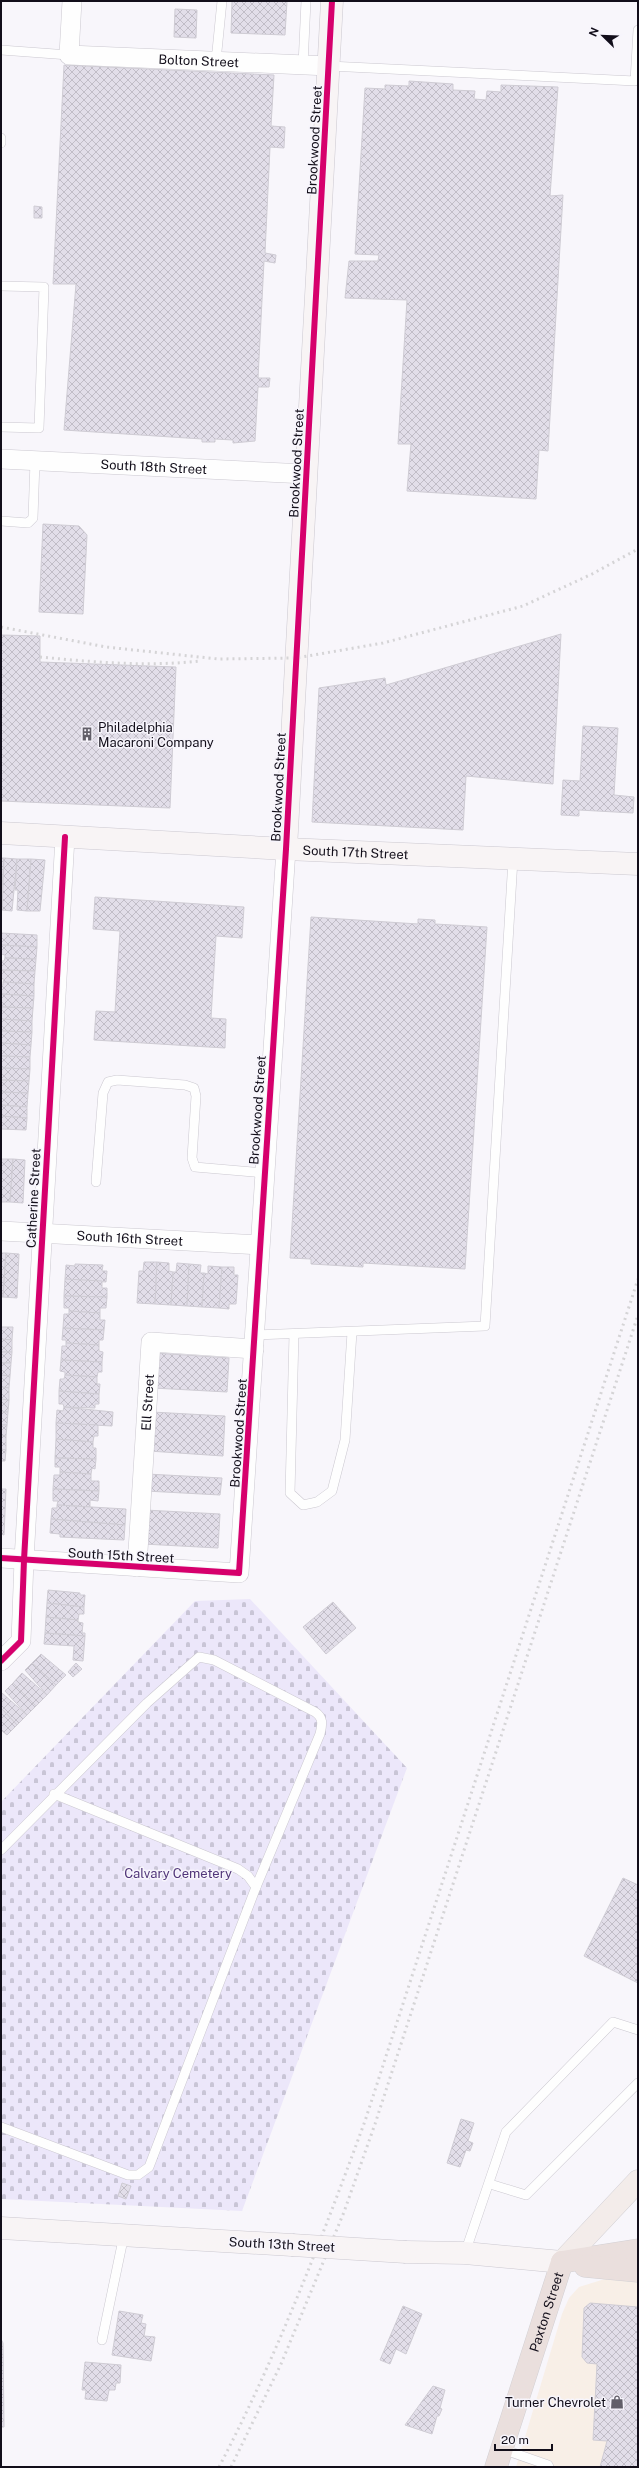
<svg xmlns="http://www.w3.org/2000/svg" width="639" height="2468" font-family="'Public Sans',sans-serif">
	<defs>
		<pattern id="cemetery-stones" width="16" height="16" patternUnits="userSpaceOnUse"><rect width="16" height="16" fill="#ece7fa"/><path d="M2 7V4a2 2 0 0 1 4 0v3zM10 15v-3a2 2 0 0 1 4 0v3z" fill="#c9c5d6"/></pattern>
		<pattern id="building-cross-hatch" width="8" height="8" patternUnits="userSpaceOnUse"><rect width="8" height="8" fill="#e2dee9"/><path d="M0 0l8 8M0 8l8-8" fill="none" stroke="#c1bdc7"/></pattern>
	</defs>
	<rect width="100%" height="100%" fill="#f8f6fb"/>
	<!-- commercial -->
	<path fill="#f8efe7" d="M608 2278 638 2280V2467H516L562 2314 569 2298 579 2287Z"/>
	<!-- cemetery -->
	<path fill="url(#cemetery-stones)" d="M250 1599 407 1768 242 2211 1 2199V1802L195 1601Z"/>
	<!-- building -->
	<g fill="url(#building-cross-hatch)" stroke="#cfccd4">
		<path d="M232 1H287L285 35 231 33Z"/>
		<path d="M175 9 197 10 196 38 174 37Z"/>
		<path d="M64 65 274 75 271 126 285 127 284 148 270 147 265 253 276 255 275 263 264 261 258 378H270L269 387H258L255 441 233 443V440L215 439V442H202V439L64 430 76 284H53Z"/>
		<path d="M409 81 453 84V90L475 91 474 99 486 100 487 91 501 92V85L558 87 550 196 563 195 548 451 539 450 536 499 407 491 411 444H398L407 300 345 298 349 261H378L379 255 355 254 365 88 385 89V85L409 86Z"/>
		<path d="M34 206 42 207V218H34Z"/>
		<path d="M43 524 79 526 87 535 83 614 39 612Z"/>
		<path d="M561 634 553 784 466 776 463 830 312 822 319 688 385 678 386 685Z"/>
		<path d="M1 635 40 636V662L176 667 170 808 1 801Z"/>
		<path d="M583 726 618 728 614 795 634 797 633 813 579 810V816L561 815 563 780 580 781Z"/>
		<path d="M1 858H4L1 905Z"/>
		<path d="M4 858 17 859 12 911 2 910Z"/>
		<path d="M17 859H31L27 911 17 910 18 890H15Z"/>
		<path d="M31 859 45 860 40 911H27Z"/>
		<path d="M95 897 244 907 242 938 216 936 211 1018 226 1019 225 1048 94 1040 96 1011 115 1012 120 931 93 929Z"/>
		<path d="M311 917 418 924V919L435 920V924L487 927 465 1269 363 1263V1267L311 1264V1259L290 1258Z"/>
		<path d="M1 933 37 935V947L1 945Z"/>
		<path d="M1 945 37 947 36 959 5 958V955L1 954Z"/>
		<path d="M5 958 36 959 35 971 1 970V961H4Z"/>
		<path d="M1 970 35 971 34 984 3 982 4 979H1Z"/>
		<path d="M3 982 34 984V996L1 994V985H3Z"/>
		<path d="M1 994 34 996 33 1008 2 1007Z"/>
		<path d="M2 1007 33 1008 32 1021 1 1019Z"/>
		<path d="M1 1019 32 1021V1032L1 1031Z"/>
		<path d="M1 1031 32 1032 31 1045 1 1043Z"/>
		<path d="M1 1043 31 1045 30 1057 1 1056Z"/>
		<path d="M1 1056 30 1057V1069L1 1068Z"/>
		<path d="M1 1068 30 1069 29 1081 1 1080Z"/>
		<path d="M1 1080 29 1081 28 1093 1 1092Z"/>
		<path d="M1 1092 28 1093 27 1107 1 1105Z"/>
		<path d="M1 1105 27 1107V1118L1 1116Z"/>
		<path d="M1 1116 27 1118 26 1130 1 1129Z"/>
		<path d="M1 1159H13L10 1202H1Z"/>
		<path d="M13 1159 25 1160 23 1203 10 1202Z"/>
		<path d="M1 1253H6L3 1297H1Z"/>
		<path d="M6 1253 19 1254 17 1298 3 1297Z"/>
		<path d="M144 1262H157L155 1304 137 1303 139 1271H143Z"/>
		<path d="M157 1262 169 1263V1271L173 1272 171 1305 155 1304Z"/>
		<path d="M177 1263 189 1264 187 1306 171 1305 173 1274V1272H176Z"/>
		<path d="M75 1264 103 1265 102 1271H107L106 1282 65 1279 66 1265 75 1266Z"/>
		<path d="M189 1264 201 1265 200 1273H204L202 1307 187 1306Z"/>
		<path d="M208 1266 222 1267 219 1308 202 1307 204 1273 208 1274Z"/>
		<path d="M222 1267H234V1275H238L236 1304H229V1309L219 1308Z"/>
		<path d="M65 1279 102 1281V1288H107V1297L64 1296Z"/>
		<path d="M64 1296 107 1297 106 1308H100V1313L69 1311V1308H64Z"/>
		<path d="M69 1311 100 1313V1320H105L104 1330 63 1328 64 1314H69Z"/>
		<path d="M1 1327H13L12 1340 1 1339Z"/>
		<path d="M63 1328 104 1330 103 1340H99V1345L66 1343V1340H62Z"/>
		<path d="M1 1339 12 1340V1352H1Z"/>
		<path d="M66 1343 99 1345V1351L103 1352 102 1362 61 1360 62 1346H66Z"/>
		<path d="M1 1352H12L11 1363H1Z"/>
		<path d="M155 1353 229 1358 227 1392 153 1388Z"/>
		<path d="M61 1360 102 1362V1372H98L97 1377 65 1375V1372L60 1371Z"/>
		<path d="M1 1363H11L10 1376 1 1375Z"/>
		<path d="M1 1375 10 1376 9 1388 1 1387Z"/>
		<path d="M65 1375 97 1377V1384H100L99 1394 59 1391 60 1379H64Z"/>
		<path d="M1 1387 9 1388V1400L1 1399Z"/>
		<path d="M59 1391 99 1394V1404H95V1408L64 1407 63 1404H59Z"/>
		<path d="M1 1399 9 1400 8 1412H1Z"/>
		<path d="M64 1407 113 1412 112 1426 56 1423 57 1410 63 1411Z"/>
		<path d="M1 1412H8L7 1425H1Z"/>
		<path d="M152 1412 225 1416 223 1456 149 1451Z"/>
		<path d="M56 1423 98 1425V1436H94L93 1442 56 1439Z"/>
		<path d="M1 1425H7L6 1436H1Z"/>
		<path d="M1 1436H6V1450L1 1449Z"/>
		<path d="M56 1439 93 1442V1448H96V1459L55 1458Z"/>
		<path d="M1 1449 6 1450 5 1461H1Z"/>
		<path d="M55 1458 96 1459 95 1469 92 1468 91 1474 60 1472V1467H55Z"/>
		<path d="M60 1472 91 1474V1481H99V1491L53 1489 54 1475H60Z"/>
		<path d="M147 1474 222 1478 220 1495 146 1491Z"/>
		<path d="M1 1489H6L4 1535 1 1534Z"/>
		<path d="M53 1489 99 1491 98 1501 90 1500V1507L57 1505 58 1501H53Z"/>
		<path d="M57 1505 126 1509 125 1525 51 1519 52 1508H57Z"/>
		<path d="M145 1510 220 1514 218 1548 143 1544Z"/>
		<path d="M51 1519 125 1525 124 1540 60 1537V1534L50 1533Z"/>
		<path d="M48 1590 80 1593V1595H85L84 1607 47 1603Z"/>
		<path d="M333 1602 356 1628 326 1654 303 1627Z"/>
		<path d="M47 1603 84 1607V1614H79L78 1620 46 1617Z"/>
		<path d="M46 1617 78 1620V1622L83 1623 82 1633H85V1636L45 1633Z"/>
		<path d="M45 1633 85 1636 83 1661 73 1660 74 1646 44 1644Z"/>
		<path d="M41 1654 66 1675 56 1685 32 1663Z"/>
		<path d="M32 1663 56 1685 47 1695 25 1670Z"/>
		<path d="M76 1663 82 1669 73 1677 68 1672Z"/>
		<path d="M22 1673 47 1695 36 1706 13 1683Z"/>
		<path d="M13 1683 36 1706 27 1715 5 1691Z"/>
		<path d="M2 1693 27 1715 17 1725 1 1708Z"/>
		<path d="M1 1708 17 1725 7 1735 1 1730Z"/>
		<path d="M623 1878 638 1885V1983L584 1956Z"/>
		<path d="M461 2119 474 2123 468 2141 473 2143 470 2151 466 2150 460 2167 447 2163Z"/>
		<path d="M122 2183 131 2186 126 2199 118 2196Z"/>
		<path d="M590 2303 638 2307V2467H600L607 2441 593 2440 597 2364 587 2363 582 2357 584 2308Z"/>
		<path d="M403 2306 422 2314 406 2354 396 2349 390 2364 380 2360Z"/>
		<path d="M119 2311 143 2315 141 2323 146 2324 144 2336 155 2337 151 2361 112 2355Z"/>
		<path d="M1 2339 3 2343 4 2427H1Z"/>
		<path d="M85 2362 121 2365 120 2383H116L115 2390H109L107 2401 85 2399 86 2390H82Z"/>
		<path d="M433 2386 445 2390 440 2408 442 2409 439 2416H437L432 2434 405 2425Z"/>
	</g>
	<g fill="none" stroke-linecap="round" stroke-linejoin="round">
		<!-- lane casing -->
		<g stroke="#cbc8d0" stroke-width="10">
			<g id="lane">
				<path d="M1 50 69 55"/>
				<path d="M216 61 222 1"/>
				<path d="M303 65 306 1"/>
				<path d="M329 66 635 81 638 30"/>
				<path d="M1 138V143"/>
				<path d="M1 286 44 287 39 428 1 427"/>
				<path d="M1 521 28 523 33 518 35 461"/>
				<path d="M96 1182 103 1093 108 1082 117 1080 185 1085 194 1088 196 1096 192 1158 195 1167 264 1173"/>
				<path d="M294 1334 290 1493 303 1505 317 1502 332 1491 345 1440 352 1332"/>
				<path d="M255 1335 485 1326 513 859"/>
				<path d="M54 1794 238 1869 248 1876 256 1887"/>
				<path d="M1 1850 147 1703 199 1657 214 1660 315 1712C324 1718 322 1725 320 1734L256 1887 149 2167 138 2175H128L1 2127"/>
				<path d="M490 2184 526 2195 638 2083"/>
				<path d="M465 2253 506 2132 613 2022 638 2030"/>
				<path d="M102 2340 124 2235"/>
				<path d="M502 2449 548 2465 549 2467"/>
			</g>
		</g>
		<!-- street casing -->
		<g stroke="#cbc8d0" stroke-width="20">
			<g id="street">
				<path id="s1" d="M72 1 69 55 329 66"/>
				<path id="s2" d="M1 459 306 474"/>
				<path id="s3" d="M1 1231 259 1245"/>
				<path d="M1 1558 239 1573 286 849"/>
				<path id="s4" d="M137 1567 151 1342 254 1349"/>
				<path d="M1 1661 21 1641 24 1560 65 837"/>
			</g>
		</g>
		<!-- secondary casing -->
		<g stroke="#cbc8d0" stroke-width="23">
			<g id="secondary">
				<path id="s5" d="M1 833 286 849 638 864"/>
				<path d="M286 849 332 1"/>
				<path d="M1 2228 292 2245"/>
				<path d="M406 2252 465 2253 562 2262"/>
			</g>
		</g>
		<!-- primary casing -->
		<g stroke="#d2d0d4" stroke-width="23">
			<path id="primary" d="M562 2262 638 2181"/>
		</g>
		<!-- highway casing -->
		<g stroke="#d2d0d4" stroke-width="23">
			<g id="highway">
				<path d="M562 2262 638 2250"/>
				<path d="M585 2266 638 2271"/>
				<path id="s6" d="M496 2467 562 2262"/>
			</g>
		</g>
		<!-- lane -->
		<use href="#lane" stroke="#fefefe" stroke-width="9"/>
		<!-- street -->
		<use href="#street" stroke="#fefefe" stroke-width="19"/>
		<!-- secondary -->
		<use href="#secondary" stroke="#f8f4f5" stroke-width="22"/>
		<!-- primary -->
		<use href="#primary" stroke="#f3ecea" stroke-width="22"/>
		<!-- highway -->
		<use href="#highway" stroke="#eadfdd" stroke-width="22"/>
		<!-- rail -->
		<g stroke="#d5d4d6" stroke-width="3" stroke-dasharray="2 4" stroke-linecap="butt">
			<path d="M1 627 106 647 218 659 296 658 383 643 523 606 592 574 638 549"/>
			<path d="M40 657C93 662 146 667 200 661"/>
			<path d="M219 2467C277 2356 322 2238 365 2121L638 1279"/>
			<path d="M231 2467 281 2364 344 2212 375 2124 638 1315"/>
		</g>
		<!-- secondary-bridge casing -->
		<g stroke="#cbc8d0" stroke-width="23" stroke-linecap="butt">
			<path id="secondary-bridge" d="M292 2245 406 2252"/>
		</g>
		<!-- secondary-bridge -->
		<use href="#secondary-bridge" stroke="#f8f4f5" stroke-width="22"/>
		<!-- cycleway casing -->
		<g stroke="#f7f5fc" stroke-width="8">
			<g id="cycleway">
				<path d="M1 1558 239 1573 286 849 332 1"/>
				<path d="M1 1661 21 1641 24 1560 65 837"/>
			</g>
		</g>
		<!-- cycleway -->
		<use href="#cycleway" stroke="#d6006c" stroke-width="6"/>
	</g>
	<!-- icons -->
	<defs>
		<g id="building-bare" transform="scale(1.08)"><path d="M-4-6H4V6H1V3H-1V6H-4ZM-2.5-4.3h1.7v1.8h-1.7ZM.8-4.3h1.7v1.8H.8ZM-2.5-1h1.7V.8h-1.7ZM.8-1h1.7V.8H.8Z" fill="#625f69" stroke="#f7f5fc" stroke-width="2.5" paint-order="stroke"/></g>
		<g id="shop-bare" transform="scale(1.08)"><path d="M-5-2.5h2.3a2.7 3.5 0 0 1 5.4 0H5L5.5 6h-11ZM-1.5-2.5h3a1.5 2.3 0 0 0-3 0Z" fill="#625f69" stroke="#f7f5fc" stroke-width="2.5" paint-order="stroke"/></g>
	</defs>
	<g fill-rule="evenodd">
		<use href="#building-bare" x="87" y="734"/>
		<use href="#shop-bare" x="617" y="2402"/>
	</g>
	<g text-anchor="middle" stroke-width="3" stroke-linejoin="round" paint-order="stroke">
		<!-- street labels -->
		<g font-size="13" fill="#120e1a" stroke="#f7f5fc">
			<text dy="5" stroke="none"><textPath href="#s1" startOffset="184">Bolton Street</textPath></text>
			<text transform="translate(314 140) rotate(-87)" y="5">Brookwood Street</text>
			<text transform="translate(296 463) rotate(-87)" y="5">Brookwood Street</text>
			<text dy="5" stroke="none"><textPath href="#s2" startOffset="153">South 18th Street</textPath></text>
			<text transform="translate(278 787) rotate(-87)" y="5">Brookwood Street</text>
			<text dy="5" stroke="none"><textPath href="#s5" startOffset="355">South 17th Street</textPath></text>
			<text transform="translate(257 1110) rotate(-86)" y="5">Brookwood Street</text>
			<text transform="translate(33 1198) rotate(-87)" y="5">Catherine Street</text>
			<text dy="5" stroke="none"><textPath href="#s3" startOffset="129">South 16th Street</textPath></text>
			<text dy="5" stroke="none"><textPath href="#s4" startOffset="165">Ell Street</textPath></text>
			<text transform="translate(238 1433) rotate(-86)" y="5">Brookwood Street</text>
			<text transform="translate(121 1555) rotate(3)" y="5">South 15th Street</text>
			<text transform="translate(282 2244) rotate(3)" y="5">South 13th Street</text>
			<text dy="5" stroke="none"><textPath href="#s6" startOffset="163">Paxton Street</textPath></text>
		</g>
		<!-- poi labels -->
		<g font-size="13" fill="#120e1a" stroke="#f7f5fc" text-anchor="start">
			<text x="98" y="732">Philadelphia<tspan x="98" dy="15">Macaroni Company</tspan></text>
			<text x="606" y="2407" text-anchor="end">Turner Chevrolet</text>
		</g>
		<!-- park labels -->
		<g font-size="13" fill="#52377a" stroke="#f7f5fc">
			<text x="178" y="1878">Calvary Cemetery</text>
		</g>
	</g>
	<!-- border -->
	<rect width="639" height="2468" fill="none" stroke="#120e1a" stroke-width="4"/>
	<!-- north arrow -->
	<g transform="translate(603 36) rotate(293)" stroke="#f7f5fc" stroke-width="3" paint-order="stroke">
	<path d="M0-3L7 15L0 10L-7 15Z" fill="#120e1a"/>
	<text y="-6" font-size="11" font-weight="bold" text-anchor="middle" fill="#120e1a">N</text>
	</g>
	<!-- scale -->
	<path d="M495 2444v6h57v-6" fill="none" stroke="#120e1a" stroke-width="2"/>
	<text x="501" y="2444" font-size="12" fill="#120e1a" stroke="#f7f5fc" stroke-width="3" paint-order="stroke">20 m</text>
</svg>
